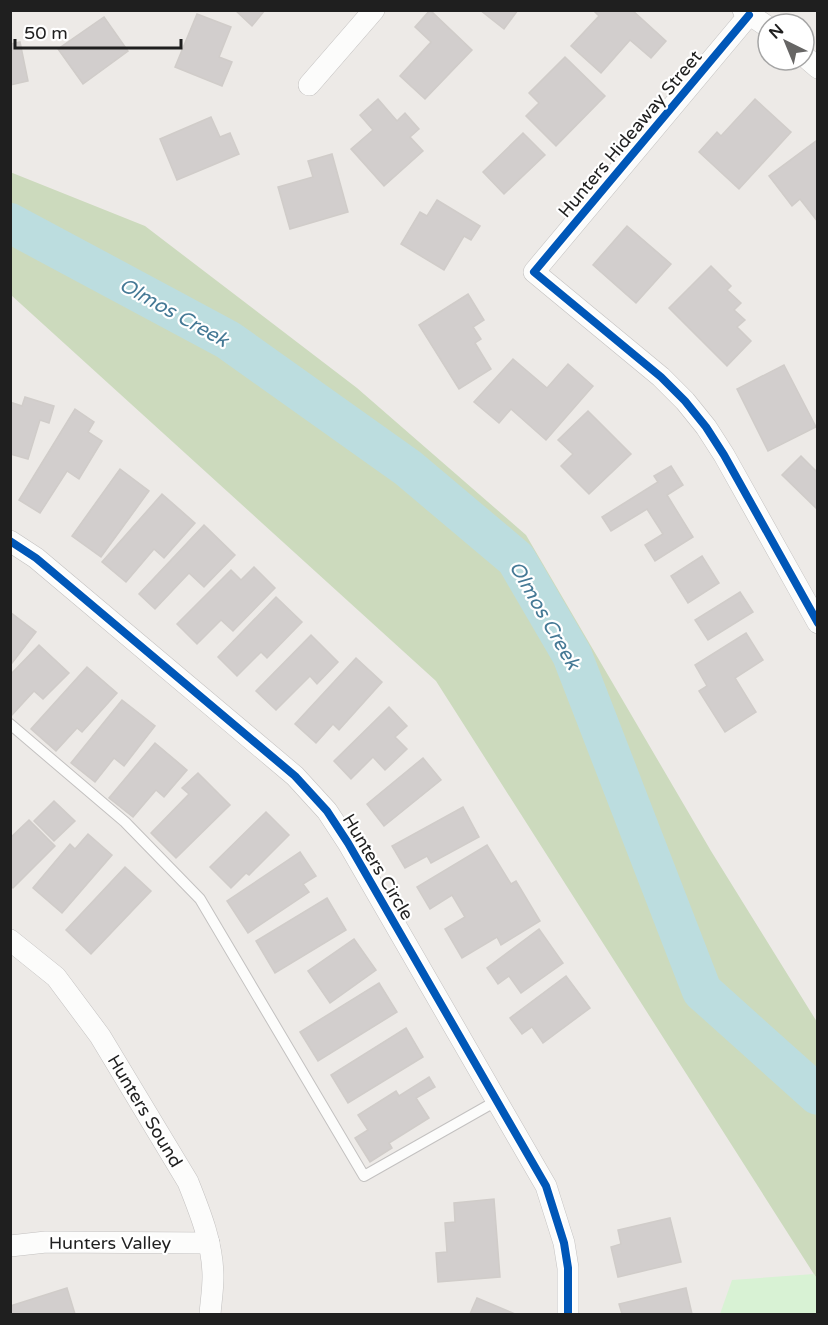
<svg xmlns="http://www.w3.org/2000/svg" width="828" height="1325" font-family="'Varela Round',sans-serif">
	<rect width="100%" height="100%" fill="#edeae7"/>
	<!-- forest -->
	<path fill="#ccdabd" d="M10 172 145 226 357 388 526 535 711 851 817 1022V1279L436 681 11 295Z"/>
	<!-- park -->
	<path fill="#d8f2d4" d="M814 1274 817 1279V1314H720L732 1280Z"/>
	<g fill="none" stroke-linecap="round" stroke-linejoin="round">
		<!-- river -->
		<path stroke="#bcdddf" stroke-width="40" d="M10 223 228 340 408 468 516 559 572 655 702 991 818 1095"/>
	</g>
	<!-- building -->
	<g fill="#d2cecd" stroke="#d0ccc9" stroke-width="1.5">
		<path d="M235 10H265L252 26Z"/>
		<path d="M430 10 472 50 425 99 400 76 431 42 415 27Z"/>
		<path d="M480 10H518L504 29Z"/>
		<path d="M593 10H632L666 41 651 58 630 40 601 73 571 46 599 16Z"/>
		<path d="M197 14 231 27 219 57 232 62 222 86 175 67Z"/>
		<path d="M104 17 128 51 83 84 58 49Z"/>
		<path d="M20 42 28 81 10 85V44Z"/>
		<path d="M565 57 605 96 556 146 526 116 539 103 529 93Z"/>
		<path d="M378 99 397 121 405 113 419 129 410 137 423 151 384 186 351 149 373 130 360 115Z"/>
		<path d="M755 99 791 132 739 189 699 152 717 132 721 136Z"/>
		<path d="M211 117 220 137 230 133 239 154 177 180 160 139Z"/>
		<path d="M523 133 545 155 504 194 483 172Z"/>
		<path d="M816 141 818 143V222L800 199 792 206 769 176Z"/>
		<path d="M332 154 348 212 290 229 278 187 313 177 308 161Z"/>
		<path d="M437 200 480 226 471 240 464 236 444 270 401 244 420 212 427 216Z"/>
		<path d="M627 226 671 264 636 303 593 265Z"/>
		<path d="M711 266 731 286 727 290 741 303 734 310 745 320 737 327 751 341 727 366 669 308Z"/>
		<path d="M468 294 484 320 473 327 481 339 475 343 491 369 459 389 419 325Z"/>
		<path d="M513 359 547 388 568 364 593 386 546 440 511 409 499 423 474 402Z"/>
		<path d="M784 365 816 427 768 451 737 389Z"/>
		<path d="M25 397 54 406 49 423 40 420 28 459 10 454V402L22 406Z"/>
		<path d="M75 409 94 422 88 432 102 441 79 479 67 471 40 513 19 500Z"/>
		<path d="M588 411 631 454 589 494 561 466 573 454 558 440Z"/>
		<path d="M801 456 818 473V510L782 475Z"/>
		<path d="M671 466 683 485 667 495 693 537 655 561 645 545 663 534 647 509 611 531 602 517 658 482 654 476Z"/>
		<path d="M120 469 149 491 101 557 72 536Z"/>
		<path d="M162 494 195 523 164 558 154 549 126 582 102 562Z"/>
		<path d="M204 525 235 555 204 587 189 573 155 609 139 594Z"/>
		<path d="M702 556 719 583 688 603 671 576Z"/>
		<path d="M254 567 275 588 233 631 221 620 197 644 177 624 231 570 241 580Z"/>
		<path d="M740 592 753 612 708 640 695 620Z"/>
		<path d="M276 597 302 622 267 658 261 652 237 676 218 657Z"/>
		<path d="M10 612 36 632 12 663 10 662Z"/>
		<path d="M746 633 763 660 735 678 756 712 725 732 699 691 707 686 695 665Z"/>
		<path d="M311 635 338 662 317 684 310 676 276 710 256 691Z"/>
		<path d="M39 645 69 673 43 699 34 691 12 715 10 675Z"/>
		<path d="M356 658 382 682 339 730 333 724 316 743 295 724Z"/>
		<path d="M87 667 117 693 82 732 77 728 56 751 31 729Z"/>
		<path d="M122 700 155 726 124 766 114 758 95 782 71 763Z"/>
		<path d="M389 707 407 726 395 737 407 749 385 770 373 757 351 779 334 761Z"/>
		<path d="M155 743 187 770 164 797 156 790 133 817 109 798Z"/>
		<path d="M423 758 441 780 384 826 367 804Z"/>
		<path d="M198 773 230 805 176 858 151 833 189 794 182 788Z"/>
		<path d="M54 801 75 821 54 841 34 821Z"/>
		<path d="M463 807 479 837 431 863 427 856 405 868 392 846Z"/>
		<path d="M266 812 289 835 249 875 246 873 231 888 210 867Z"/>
		<path d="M29 820 55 846 13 888 10 885V838Z"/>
		<path d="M88 834 112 855 62 913 33 888 70 844 75 849Z"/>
		<path d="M487 845 511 884 516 881 540 921 501 945 497 937 462 958 445 929 465 917 452 895 430 909 417 887Z"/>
		<path d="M300 852 316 876 303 884 309 892 248 933 227 901Z"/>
		<path d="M125 867 151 891 91 954 66 930Z"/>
		<path d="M327 898 346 930 275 973 256 941Z"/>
		<path d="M539 929 563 963 521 993 509 976 498 984 487 968Z"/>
		<path d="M354 939 376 970 330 1003 308 971Z"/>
		<path d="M566 976 590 1008 543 1043 532 1027 522 1034 510 1018Z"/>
		<path d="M379 983 397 1012 318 1061 300 1032Z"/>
		<path d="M406 1028 423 1057 348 1103 331 1075Z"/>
		<path d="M429 1077 435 1087 416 1098 429 1118 389 1143 392 1148 370 1162 355 1138 368 1130 358 1115 396 1091 399 1096Z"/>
		<path d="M494 1199 500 1277 438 1282 436 1253 447 1252 445 1223 455 1222 454 1203Z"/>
		<path d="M670 1218 681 1262 618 1277 611 1247 621 1244 618 1230Z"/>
		<path d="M67 1288 75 1314H10V1306Z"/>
		<path d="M686 1288 692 1314H622L619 1304Z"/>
		<path d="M477 1298 515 1314H470Z"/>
	</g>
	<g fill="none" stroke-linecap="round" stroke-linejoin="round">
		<!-- service casing -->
		<g stroke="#c3c1c0" stroke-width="12">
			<path id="service" d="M10 724 125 822 200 899 364 1176 498 1100"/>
		</g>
		<!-- minor casing -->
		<g stroke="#c3c1c0" stroke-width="22">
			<g id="minor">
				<path d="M743 10 768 27"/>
				<path d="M749 15 534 272 661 377 685 401 706 427 724 455 818 623"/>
				<path d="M804 56 818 68"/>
				<path d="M309 85 374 10"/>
				<path d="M10 541 36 558 295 776 327 811 348 843 546 1186 564 1243 568 1268V1314"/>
				<path d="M10 940 56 977 100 1036 188 1182C200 1212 213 1244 213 1277 213 1289 211 1302 210 1314"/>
				<path d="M10 1246 46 1242 209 1243"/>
			</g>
		</g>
		<!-- service -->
		<use href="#service" stroke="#fcfcfb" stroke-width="10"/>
		<!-- minor -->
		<use href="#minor" stroke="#fcfcfb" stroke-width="21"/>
		<!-- cycleway casing -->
		<g stroke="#fff" stroke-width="11">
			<g id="cycleway">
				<path d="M749 15 534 272 661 377 685 401 706 427 724 455 818 623"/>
				<path d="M10 541 36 558 295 776 327 811 348 843 546 1186 564 1243 568 1268V1314"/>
			</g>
		</g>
		<!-- cycleway -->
		<use href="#cycleway" stroke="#0057b8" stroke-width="8"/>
	</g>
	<g text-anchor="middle" stroke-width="4.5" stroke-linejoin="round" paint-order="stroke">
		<!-- street labels -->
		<g font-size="18" fill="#1f1f1f" stroke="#fff">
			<text transform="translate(630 134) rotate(-50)" y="6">Hunters Hideaway Street</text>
			<text transform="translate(378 867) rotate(59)" y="6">Hunters Circle</text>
			<text transform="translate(145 1111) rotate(59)" y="6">Hunters Sound</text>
			<text x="110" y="1249">Hunters Valley</text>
		</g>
		<!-- water labels -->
		<g font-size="20" font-style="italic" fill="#457995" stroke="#fff">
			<text transform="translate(174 312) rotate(29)" y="7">Olmos Creek</text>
			<text transform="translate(545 615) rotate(60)" y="7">Olmos Creek</text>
		</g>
	</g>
	<!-- border -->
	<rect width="828" height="1325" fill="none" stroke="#1f1f1f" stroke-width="24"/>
	<!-- north arrow -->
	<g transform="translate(786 42) rotate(317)"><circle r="28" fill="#ffffff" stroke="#a5a5a5" stroke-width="1.5"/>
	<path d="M0-4.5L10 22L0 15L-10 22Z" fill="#676665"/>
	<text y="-9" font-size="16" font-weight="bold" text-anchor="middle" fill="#1f1f1f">N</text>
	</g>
	<!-- scale -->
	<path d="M15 39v9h166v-9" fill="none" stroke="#1f1f1f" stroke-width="3"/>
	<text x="24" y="39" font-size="18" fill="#1f1f1f" stroke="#ffffff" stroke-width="4.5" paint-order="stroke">50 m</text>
</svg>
